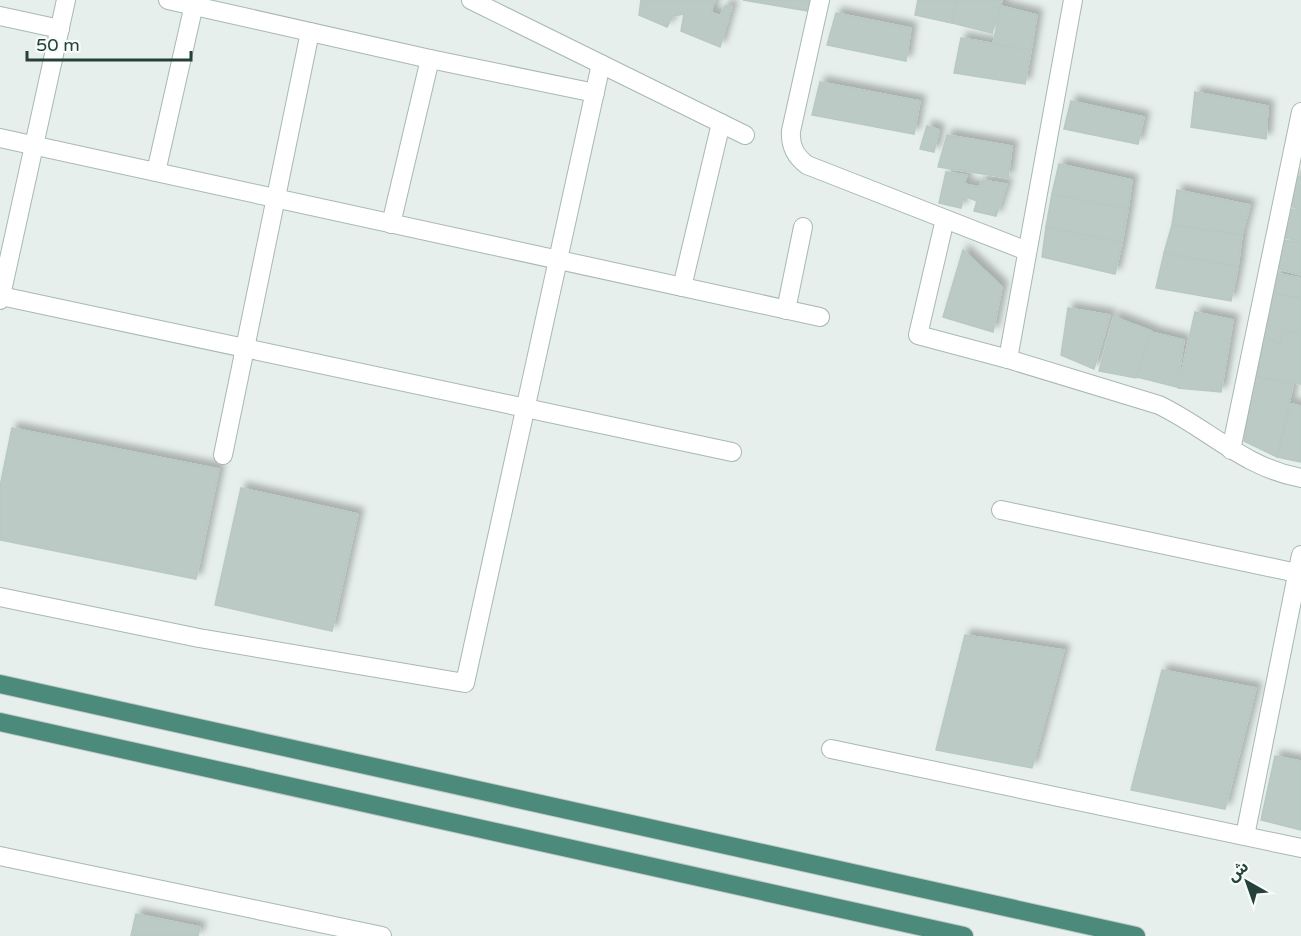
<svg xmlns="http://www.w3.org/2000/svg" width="1301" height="936" font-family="'Varela Round','Noto Sans Arabic',sans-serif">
	<defs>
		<filter id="shadow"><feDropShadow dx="5.5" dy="-5.5" stdDeviation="3" flood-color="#0004"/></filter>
	</defs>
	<rect width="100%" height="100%" fill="#e6efeb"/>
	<!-- building -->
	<g fill="#bbcac4" stroke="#b8c9c2" stroke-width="1.5" filter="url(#shadow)">
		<path d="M641 0H715L711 12 720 16 725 6H732L720 47 681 31 684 14 673 16 667 27 639 15Z"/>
		<path d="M743 0H816L813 12Z"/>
		<path d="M918 0H956L952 23 915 15Z"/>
		<path d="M956 0H1002L992 33 952 23Z"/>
		<path d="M1001 6 1037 15 1031 50 993 44Z"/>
		<path d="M836 13 911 28 906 61 827 45Z"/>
		<path d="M961 38 1031 50 1025 84 954 73Z"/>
		<path d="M820 82 920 101 914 134 812 115Z"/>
		<path d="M1195 92 1268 106 1266 139 1191 127Z"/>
		<path d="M1071 101 1144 117 1138 144 1064 129Z"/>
		<path d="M927 126 939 130 934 152 920 149Z"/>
		<path d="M947 135 1012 146 1008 178 938 167Z"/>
		<path d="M1059 164 1132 180 1128 209 1052 194Z"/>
		<path d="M946 172 967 175 964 184 979 187 982 180 1007 184 996 216 974 211 977 201 964 196 961 208 939 203Z"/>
		<path d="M1295 176 1301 177V209L1289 206Z"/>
		<path d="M1177 190 1250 205 1242 235 1172 225Z"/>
		<path d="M1052 194 1128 209 1122 243 1046 227Z"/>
		<path d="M1292 209 1301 210V241L1285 238Z"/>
		<path d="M1172 225 1242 235 1238 267 1164 253Z"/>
		<path d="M1046 227 1122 243 1115 274 1042 257Z"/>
		<path d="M1283 240 1301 243V275L1279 269Z"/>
		<path d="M963 250 1002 287 993 332 943 317Z"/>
		<path d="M1164 253 1238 267 1231 301 1156 288Z"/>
		<path d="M1274 273 1301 278V298L1272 293Z"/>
		<path d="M1272 293 1301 299V333L1283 330 1281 343 1263 339Z"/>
		<path d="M1068 308 1110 315 1094 369 1061 355Z"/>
		<path d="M1195 312 1233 320 1221 392 1178 388Z"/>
		<path d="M1114 317 1151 331 1136 378 1099 371Z"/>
		<path d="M1283 330 1301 333V384L1257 377 1263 339 1281 343Z"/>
		<path d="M1151 332 1184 340 1177 387 1137 377Z"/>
		<path d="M1254 376 1293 385 1277 457 1244 441Z"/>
		<path d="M1291 404 1301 406V462L1277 457Z"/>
		<path d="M12 428 219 469 196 579 0 540V486Z"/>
		<path d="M241 488 358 514 332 631 215 605Z"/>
		<path d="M965 635 1064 650 1032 768 936 750Z"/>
		<path d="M1162 670 1256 688 1225 809 1131 790Z"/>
		<path d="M1275 756 1301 761V830L1261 820Z"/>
		<path d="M136 914 200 927 198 936H131Z"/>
	</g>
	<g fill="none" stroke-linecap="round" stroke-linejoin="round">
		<!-- minor casing -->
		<g stroke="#a8b8b2" stroke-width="20">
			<g id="minor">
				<path d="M168 0 430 59 595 93"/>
				<path d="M471 0 745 135"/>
				<path d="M820 0 791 131C790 146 795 156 807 165L1027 251"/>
				<path d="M0 16 60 29"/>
				<path d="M0 138 820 317"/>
				<path d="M156 172 195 0"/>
				<path d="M945 219 918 335 1008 359 1159 405C1209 429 1243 467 1301 478"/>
				<path d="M391 224 430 59"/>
				<path d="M682 287 721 123"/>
				<path d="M1 296 732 452"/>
				<path d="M0 300 66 0"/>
				<path d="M786 310 803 227"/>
				<path d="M1008 359 1073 0"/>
				<path d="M1231 450 1301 112"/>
				<path d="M223 455 310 32"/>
				<path d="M1001 510 1297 573"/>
				<path d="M0 597 199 638 465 683 601 64"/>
				<path d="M831 749 1301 848"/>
				<path d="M1245 836 1301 555"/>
				<path d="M0 856 382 936"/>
			</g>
		</g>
		<!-- trunk casing -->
		<g stroke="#c2cac8" stroke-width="20">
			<g id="trunk">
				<path d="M0 684 1136 936"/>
				<path d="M0 722 964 936"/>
			</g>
		</g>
		<!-- minor -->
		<use href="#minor" stroke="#fff" stroke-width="18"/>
		<!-- trunk -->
		<use href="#trunk" stroke="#4c8a7c" stroke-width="18"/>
	</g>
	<!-- north arrow -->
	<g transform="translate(1247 882) rotate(320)" stroke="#f7fbf9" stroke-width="4.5" paint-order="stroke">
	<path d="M0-4.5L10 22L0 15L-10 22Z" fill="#24423a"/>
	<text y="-9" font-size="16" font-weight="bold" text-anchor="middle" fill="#24423a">ش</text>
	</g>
	<!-- scale -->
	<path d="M27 51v9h164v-9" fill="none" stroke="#24423a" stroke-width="3"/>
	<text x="36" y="51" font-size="18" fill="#24423a" stroke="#f7fbf9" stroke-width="4.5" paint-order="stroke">50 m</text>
</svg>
